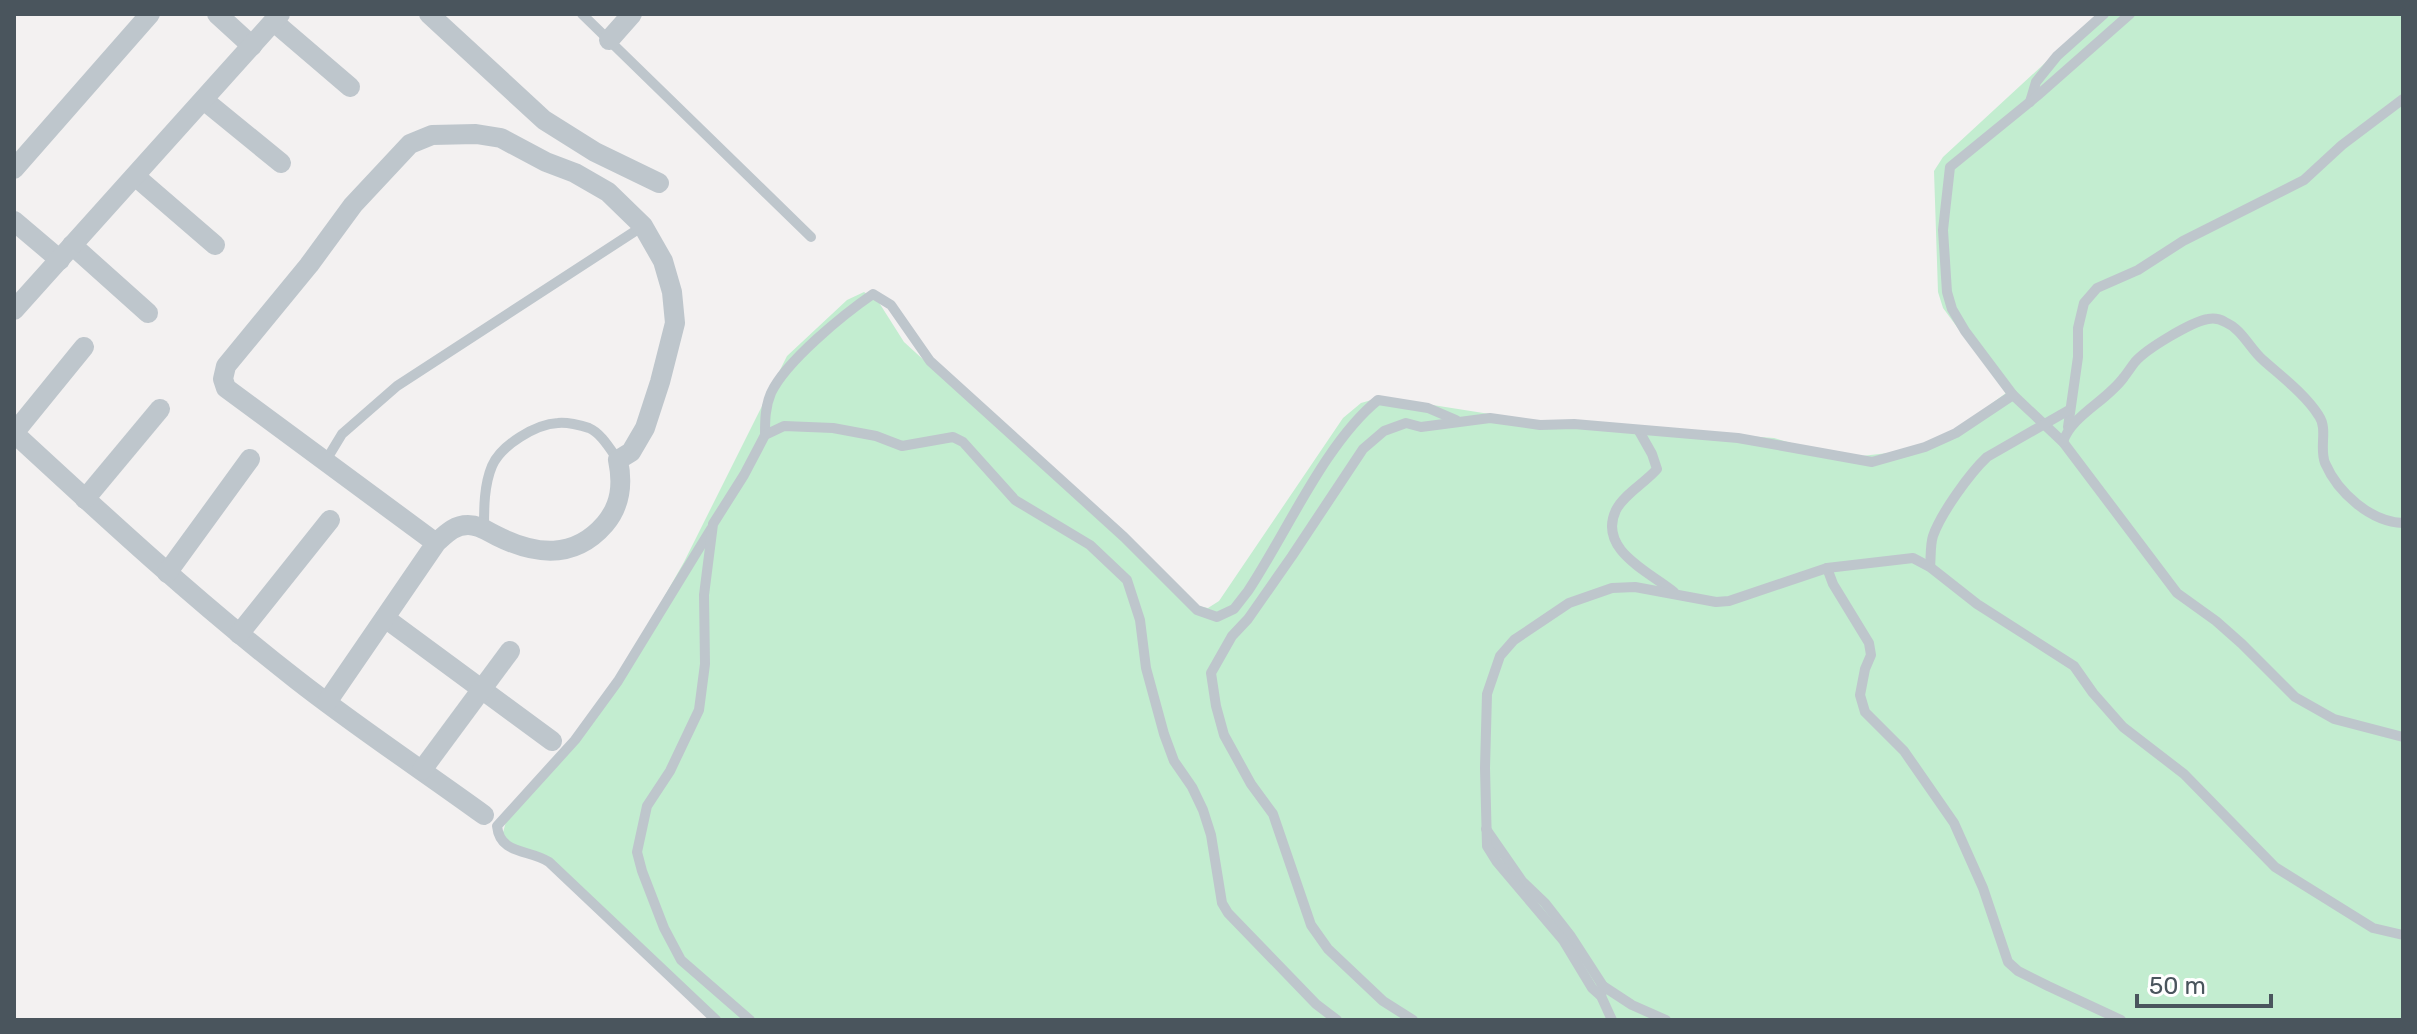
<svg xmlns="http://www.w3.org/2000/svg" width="2417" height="1034" font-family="Rubik,sans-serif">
	<rect width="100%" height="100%" fill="#f3f1f1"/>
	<!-- grass -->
	<path fill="#c3edd0" d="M2098 14H2403V1020H716L551 865 513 849 502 836 507 818 604 703 684 562 787 356 847 300 864 292 878 301 904 342 1192 605 1208 608 1219 601 1343 418 1361 403 1382 397 1527 420 1774 438 1844 458 1906 451 1953 432 2006 393 1943 308 1938 292 1934 171 1943 157Z"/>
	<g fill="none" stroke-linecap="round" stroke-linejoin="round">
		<!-- lane -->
		<g stroke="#bec6cc" stroke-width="10">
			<path d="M582 14 811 237"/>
			<path d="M2030 102 2036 82 2057 56 2104 14"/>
			<path d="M2013 395 2063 442 2177 593 2216 621 2242 644 2295 697 2334 719 2403 737"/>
			<path d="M2068 427 2078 357V328L2084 303 2097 288 2138 270 2183 241 2304 180 2342 145 2403 99"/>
			<path d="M1639 431 1652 454 1657 469C1645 483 1624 494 1616 510 1597 550 1650 572 1674 592"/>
			<path d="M765 435C765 421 765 407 771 393 786 361 844 314 873 294L891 305 930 361 1124 537 1197 610 1217 617 1234 609 1248 591C1286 534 1325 443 1378 400L1428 408 1456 420"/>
			<path d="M2063 442C2071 416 2107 401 2124 377 2128 372 2131 367 2135 362 2146 349 2191 322 2208 319 2213 318 2220 319 2225 322 2242 329 2250 349 2263 360 2282 377 2306 395 2319 416 2328 429 2319 448 2325 463 2338 493 2371 522 2403 523"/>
			<path d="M325 462 342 434 397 386 643 226"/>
			<path d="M484 528C484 508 484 485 492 466 501 445 536 424 558 423 566 422 581 425 589 428 601 433 610 449 618 460"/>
			<path d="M711 529 618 681 575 740 497 826C500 855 529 849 549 862L716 1020"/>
			<path d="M1930 567C1931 558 1930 545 1933 536 1941 513 1970 473 1987 457L2069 410"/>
			<path d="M1827 568 1833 584 1869 643 1871 655 1865 669 1860 695 1865 712 1904 751 1954 823 1983 888 2008 962 2018 971 2048 986 2121 1020"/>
			<path d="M1486 829 1522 881 1545 903 1570 935 1603 986 1601 996"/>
			<path d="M1603 986 1632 1005 1666 1020"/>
			<path d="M750 1020 681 960 664 928 642 871 637 852 647 806 670 771 699 710 705 664 704 595 713 524 744 475 765 435 784 426 833 428 876 436 902 446 953 437 963 442 1015 500 1090 545 1127 580 1140 620 1146 668 1164 734 1174 761 1192 787 1203 810 1211 835 1222 903 1228 913 1316 1004 1337 1020"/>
			<path d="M1413 1020 1383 1001 1328 949 1311 925 1273 814 1251 784 1224 735 1216 706 1211 673 1232 636 1248 619 1292 556 1363 449 1384 431 1406 423 1421 427 1490 418 1540 425 1574 424 1738 438 1872 462 1925 447 1956 433 2013 395 1965 331 1952 309 1947 292 1943 230 1950 167 2037 96 2130 14"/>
			<path d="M1612 1020 1601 996 1592 988 1563 940 1497 862 1487 846 1485 768 1487 694 1500 656 1514 640 1569 603 1612 588 1635 587 1716 602 1729 601 1827 568 1913 558 1930 567 1977 604 2074 666 2093 693 2123 727 2184 774 2275 867 2373 928 2403 935"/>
		</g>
		<!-- street -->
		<g stroke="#bec6cc" stroke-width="20">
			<path d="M217 14 252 46"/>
			<path d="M429 14 544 120 595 152 659 183"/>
			<path d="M274 22 350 87"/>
			<path d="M609 40 632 14"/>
			<path d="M205 101 281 163"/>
			<path d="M14 169 150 14"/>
			<path d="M135 176 215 245"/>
			<path d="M14 221 60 260"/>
			<path d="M72 245 148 313"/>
			<path d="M14 310 280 14"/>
			<path d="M84 347 14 433C106 518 198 603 297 680 357 727 422 770 484 815"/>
			<path d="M85 499 160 409"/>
			<path d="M167 573 250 459"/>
			<path d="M385 618 552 741"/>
			<path d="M239 634 330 520"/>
			<path d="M327 702 436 543C446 534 454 525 468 525 479 525 487 531 497 536 535 555 574 560 605 524 621 505 623 484 618 460L631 452 645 428 660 382 675 323 672 292 663 261 643 226 608 192 575 173 546 162 501 138 476 134 432 135 410 144 353 205 309 265 226 366 223 379 226 388 436 543"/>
			<path d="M422 770 510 651"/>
		</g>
	</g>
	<!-- border -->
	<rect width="2417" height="1034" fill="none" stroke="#4a555d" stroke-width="32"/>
	<!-- scale -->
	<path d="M2137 994v12h134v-12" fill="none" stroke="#4a555d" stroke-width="4"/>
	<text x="2149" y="994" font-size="24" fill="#4a555d" stroke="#ffffff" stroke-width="6" paint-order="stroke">50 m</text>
</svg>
